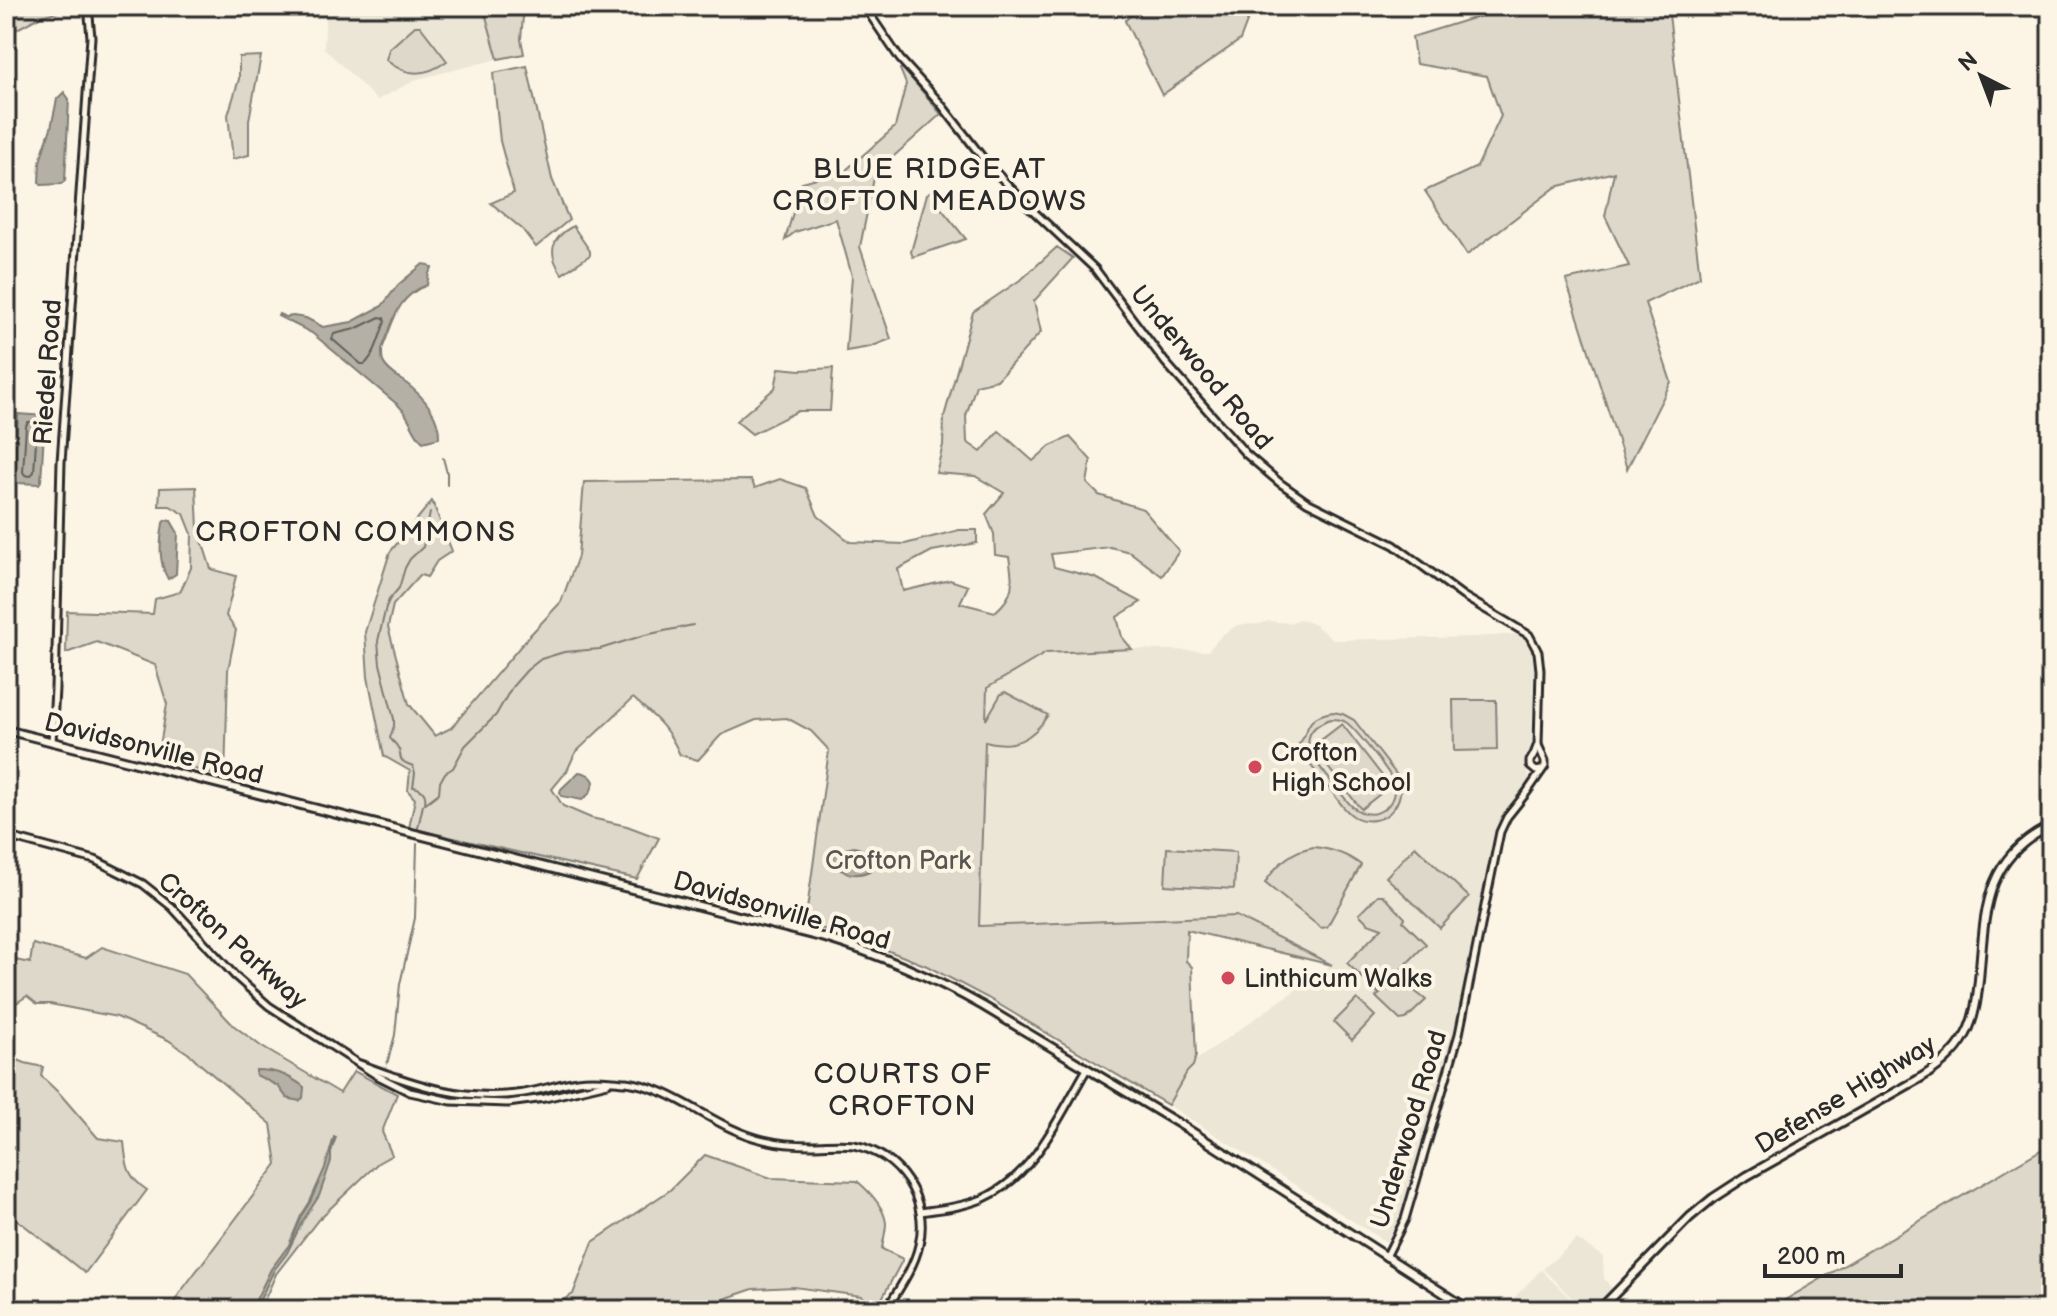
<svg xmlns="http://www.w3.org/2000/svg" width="2057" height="1316" font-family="'Balsamiq Sans',sans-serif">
	<rect width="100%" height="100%" fill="#fcf5e5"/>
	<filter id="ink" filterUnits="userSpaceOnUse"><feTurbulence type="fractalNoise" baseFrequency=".0125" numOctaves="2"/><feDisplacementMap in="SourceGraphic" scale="16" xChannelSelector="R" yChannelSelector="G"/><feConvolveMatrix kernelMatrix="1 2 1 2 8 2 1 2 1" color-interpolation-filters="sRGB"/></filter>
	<g filter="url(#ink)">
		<!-- built -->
		<g fill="#ece6d7">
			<path d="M326 6H483L498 59 418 79 377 100 324 48Z"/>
			<path d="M1300 619 1315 625 1334 640 1475 637 1521 634 1529 643 1535 660 1531 750 1524 759 1530 781 1522 794 1504 814 1497 830 1454 1032 1418 1163 1400 1217 1386 1242 1168 1105 1195 1061 1331 965 1236 916 979 927 987 688 1046 653 1132 649 1208 651 1222 635 1237 625 1260 624 1268 621 1289 623Z"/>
			<path d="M1577 1239 1603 1257 1604 1278 1612 1289 1591 1310H1584L1543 1269Z"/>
			<path d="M1541 1270 1582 1310H1502Z"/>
		</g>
		<!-- green -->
		<g fill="#ded8ca" stroke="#84827a" stroke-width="2" fill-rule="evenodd">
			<path d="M6 6H80L41 16 6 35Z"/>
			<path d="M483 6H524L521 39 524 54 498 59Z"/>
			<path d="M1139 6H1253L1240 40 1162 95 1125 21Z"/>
			<path d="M1512 6H1668L1700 277 1645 303 1671 382 1627 469 1566 280 1629 266 1605 216 1614 172 1556 187 1467 255 1425 191 1477 167 1501 116 1487 76 1416 64 1412 37Z"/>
			<path d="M415 26H420L447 61C427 76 406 77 386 60L389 49Z"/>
			<path d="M261 56 249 120V155L233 159 228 115 239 79V57Z"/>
			<path d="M527 66 552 179 569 220 536 247 522 229 491 203 514 193 500 141 493 73Z"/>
			<path d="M903 68 941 114 875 173 860 247 891 339 870 347 846 351 852 276 836 219 795 232 785 240 802 182 846 170 895 127 906 84 900 69Z"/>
			<path d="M937 186 940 207 966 239 913 257 911 252 927 194Z"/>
			<path d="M573 226 590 251V255L562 274C547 253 551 238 573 226Z"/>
			<path d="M1057 247 1073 258 1034 301 1041 332 997 380 976 385 966 416 967 442 981 452 999 431 1033 461 1050 446 1070 437 1091 460 1087 483 1099 495 1143 509 1179 551 1162 576 1130 552 1110 547 1051 554 1054 567 1096 578 1141 602 1117 617 1122 637 1132 649 1046 653 987 688 986 720 1001 694 1005 692 1048 715C1032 740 1013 749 985 741L979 926 1236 916 1332 965 1187 930 1186 961 1192 967 1196 1056 1193 1066 1187 1072 1168 1105 988 998 927 966 856 938 805 924 829 750 811 731 787 718 756 720 721 735 698 760 680 755C668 727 656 718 633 698L575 753 567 771 552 789 563 806 591 818 627 826 659 838 637 879 409 828 415 799 408 791 410 771 384 756 368 677 365 632 390 552 432 501 452 551 437 561 427 577 420 575 393 605 388 627 409 704 435 736 451 728 530 635 561 602 578 556 584 482 751 480 755 488 780 479 806 488 818 516 850 542 905 544 959 530H977V543L932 551 898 569 903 591 950 580 968 586 960 603 995 612C1016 594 1013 582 1009 557L995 555 994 534 986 514 1004 493 975 476 936 473 943 445 944 417 973 312 1023 278Z"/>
			<path d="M779 368 801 370 833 368 830 411H798L752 434 736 421 775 388Z"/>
			<path d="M196 487 198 528 211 569 236 576 226 616 236 630 228 670 225 778 158 758 167 704 155 665 97 642 66 653 67 611 153 614 155 599 180 592 191 568 192 534 184 514 170 506H159L160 488Z"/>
			<path d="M1453 700H1496L1497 750 1454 751Z"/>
			<path d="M1333 712 1343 714 1354 720 1396 774C1402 786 1402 798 1393 809 1384 821 1366 824 1353 816 1344 810 1338 800 1332 792 1320 777 1308 762 1296 747 1312 734 1300 717 1333 712ZM1330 719C1336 719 1342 719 1347 723 1355 729 1390 772 1393 781 1396 791 1393 803 1384 809 1377 814 1369 815 1361 812 1350 808 1343 795 1335 786 1319 765 1287 735 1330 719Z"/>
			<path d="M1342 724 1390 786 1361 809 1312 747Z"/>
			<path d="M1415 846 1469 897 1440 928 1386 877Z"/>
			<path d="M1314 847C1332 849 1347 854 1361 865L1327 927 1321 928 1265 883C1276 865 1292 850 1314 847Z"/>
			<path d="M1167 848 1236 852 1234 889 1165 885Z"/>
			<path d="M1378 895H1383L1405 918 1403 921 1426 944 1378 993 1347 963 1382 928 1368 923 1359 914Z"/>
			<path d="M33 944 86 958 102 947 185 974 233 1025 262 1047 340 1093 354 1071 397 1094 382 1132 392 1155 378 1163 318 1220 276 1274 260 1310H170L179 1294 277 1164 271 1124 200 1064 192 1056 168 1040 117 1017 50 1004H37L27 996 10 1007 6 999V958L30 963Z"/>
			<path d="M1398 986 1412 989 1426 1000 1406 1019 1400 1020 1376 997 1385 990Z"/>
			<path d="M1357 999 1375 1016 1352 1040 1334 1022Z"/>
			<path d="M6 1055 25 1063 43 1067 41 1076 60 1094 98 1138 124 1142C126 1164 127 1177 147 1190L85 1273 6 1211Z"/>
			<path d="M2051 1144V1310H1768Z"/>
			<path d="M705 1155 771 1178 857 1181C870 1192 884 1206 886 1223 886 1231 883 1241 882 1249L903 1259 878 1306 861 1296 794 1287 753 1289 715 1302 699 1310H547L573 1294 593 1242 670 1190Z"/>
		</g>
		<!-- water -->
		<g fill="#b4b0a5" stroke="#7d7b74" stroke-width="2">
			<path d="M64 92 69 99 65 181 61 184 42 185 39 182 40 162 43 151 51 128 57 99Z"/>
			<path d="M423 264 429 265 432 268 429 273 427 285C396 297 394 321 382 349 382 352 382 360 383 362 386 369 396 376 402 380 421 394 440 413 439 438L423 442C412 432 411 417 398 405L312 333 278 316 279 314 286 317 293 316 306 318 323 327 352 322 382 306 398 285Z"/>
			<path d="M18 414 45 416 41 481 39 484 17 483 14 481Z"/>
			<path d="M165 520 171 521 178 533 176 574 168 579C158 562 160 542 163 523Z"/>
			<path d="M579 772C585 772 592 776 594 782L590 793 582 800 561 796 560 792 561 789Z"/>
			<path d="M854 847C866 850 879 857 871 870 858 877 846 875 835 866L833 858 837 851Z"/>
			<path d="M256 1070C275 1070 289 1075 304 1087L303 1098 299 1101 287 1098 278 1086 256 1075Z"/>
			<path d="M334 1137H336L331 1152V1161L319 1196 302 1222 287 1253 274 1270 255 1310H251L271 1269 289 1245 301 1216 310 1202 325 1168Z"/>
		</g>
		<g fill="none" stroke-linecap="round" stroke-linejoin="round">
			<!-- shore -->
			<g stroke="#62605c" stroke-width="2">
				<path d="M380 317 384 318 385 322C379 337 376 353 365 364H361L332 339 334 334 355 329Z"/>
				<path d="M28 422H34L37 426 34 472 30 476 25 475 23 472 26 426Z"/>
			</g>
			<!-- stream -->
			<g stroke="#7d7b74" stroke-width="2">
				<path d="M443 458 447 473V485"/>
				<path d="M425 802C427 793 421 788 413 787L415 773 413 766C393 759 405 757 397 746 395 743 392 741 390 738L394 726V719L380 664 378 641 386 607 389 600 399 588 405 568 410 559 423 547 430 513"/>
				<path d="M418 828 423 805 439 793 440 782 445 773 453 768 465 746 496 715 512 687 527 670 541 659 564 652 600 649 645 635 693 625"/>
				<path d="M387 1064 395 1035 400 984 415 918 417 844"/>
			</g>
			<!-- tertiary casing -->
			<g stroke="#2b2b2b" stroke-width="11">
				<g id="tertiary">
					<path d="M864 6 900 59 940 103 986 162 1029 207 1095 269 1165 362 1246 454 1280 483 1307 502 1394 545 1463 596 1529 635 1538 652 1540 670 1538 744 1533 757"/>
					<path d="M52 742 55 689 61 462 91 37 88 6"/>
					<path d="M1533 756 1530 761V766L1536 771 1541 770"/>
					<path d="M6 836 95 860 143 884 172 907 235 976 269 1006 376 1075 410 1092 451 1101 508 1103 545 1098 608 1083"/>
					<path d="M360 1064C415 1085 464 1102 524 1093 542 1090 559 1084 577 1081 594 1078 609 1081 626 1082 677 1088 714 1129 764 1140 780 1144 796 1145 812 1145 826 1145 840 1143 854 1145 900 1154 930 1200 919 1245 914 1268 898 1290 886 1310"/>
					<path d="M920 1212C941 1209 962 1207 982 1199 1035 1176 1059 1116 1087 1069"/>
					<path d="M1386 1257 1405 1219 1459 1034 1500 832 1507 817 1527 792 1545 766V761L1538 745"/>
				</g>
			</g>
			<!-- secondary casing -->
			<g stroke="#2b2b2b" stroke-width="12">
				<g id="secondary">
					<path d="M6 730 825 938C881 955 932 977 983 1006L1186 1128 1470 1310"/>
					<path d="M1599 1310 1690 1217 1713 1198 1747 1176 1917 1080C1937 1068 1955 1055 1966 1034 1975 1017 1977 999 1979 980 1985 915 1982 858 2051 826"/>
				</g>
			</g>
			<!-- tertiary -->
			<use href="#tertiary" stroke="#fcf5e5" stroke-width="5"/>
			<!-- secondary -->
			<use href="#secondary" stroke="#fcf5e5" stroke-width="6"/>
		</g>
	</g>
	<!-- markers -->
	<g fill="#d1495b" stroke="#fcf5e5" stroke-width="3">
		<circle cx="1255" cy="767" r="8"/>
		<circle cx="1228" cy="978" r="8"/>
	</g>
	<g text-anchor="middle" stroke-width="8" stroke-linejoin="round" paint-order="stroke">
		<!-- street labels -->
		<g font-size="26" fill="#2b2b2b" stroke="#fcf5e5">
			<text transform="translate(1202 367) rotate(50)" y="9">Underwood Road</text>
			<text transform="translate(47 372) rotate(-86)" y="9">Riedel Road</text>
			<text transform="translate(154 748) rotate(14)" y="9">Davidsonville Road</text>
			<text transform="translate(782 910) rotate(16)" y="9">Davidsonville Road</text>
			<text transform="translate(233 940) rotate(42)" y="9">Crofton Parkway</text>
			<text transform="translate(1845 1094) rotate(-31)" y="9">Defense Highway</text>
			<text transform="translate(1408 1129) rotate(-73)" y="9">Underwood Road</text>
		</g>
		<!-- poi labels -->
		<g font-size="26" fill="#2b2b2b" stroke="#fcf5e5" text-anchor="start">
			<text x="1271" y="761">Crofton<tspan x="1271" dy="30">High School</tspan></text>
			<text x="1244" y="987">Linthicum Walks</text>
		</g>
		<!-- park labels -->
		<g font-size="26" fill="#585653" stroke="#fcf5e5">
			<text x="898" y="869">Crofton Park</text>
		</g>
		<!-- neighbourhood labels -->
		<g font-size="28" letter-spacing="2" fill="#2b2b2b" stroke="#fcf5e5">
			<text x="930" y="178">BLUE RIDGE AT<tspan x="930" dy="32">CROFTON MEADOWS</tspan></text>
			<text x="356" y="541">CROFTON COMMONS</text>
			<text x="903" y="1083">COURTS OF<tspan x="903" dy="32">CROFTON</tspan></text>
		</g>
	</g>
	<!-- margin -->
	<rect width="2057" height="1316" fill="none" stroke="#fcf5e5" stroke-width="32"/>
	<rect x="16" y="16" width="2025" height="1284" fill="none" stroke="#2b2b2b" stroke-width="3" filter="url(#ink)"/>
	<!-- north arrow -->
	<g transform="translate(1981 76) rotate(318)" stroke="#fcf5e5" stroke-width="6" paint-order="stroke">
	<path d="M0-6L14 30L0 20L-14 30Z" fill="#2b2b2b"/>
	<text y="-12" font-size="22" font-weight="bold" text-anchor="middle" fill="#2b2b2b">N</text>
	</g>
	<!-- scale -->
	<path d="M1765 1264v12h136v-12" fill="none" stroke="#2b2b2b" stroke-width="4"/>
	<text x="1777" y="1264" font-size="24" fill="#2b2b2b" stroke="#fcf5e5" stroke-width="6" paint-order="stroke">200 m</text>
</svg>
